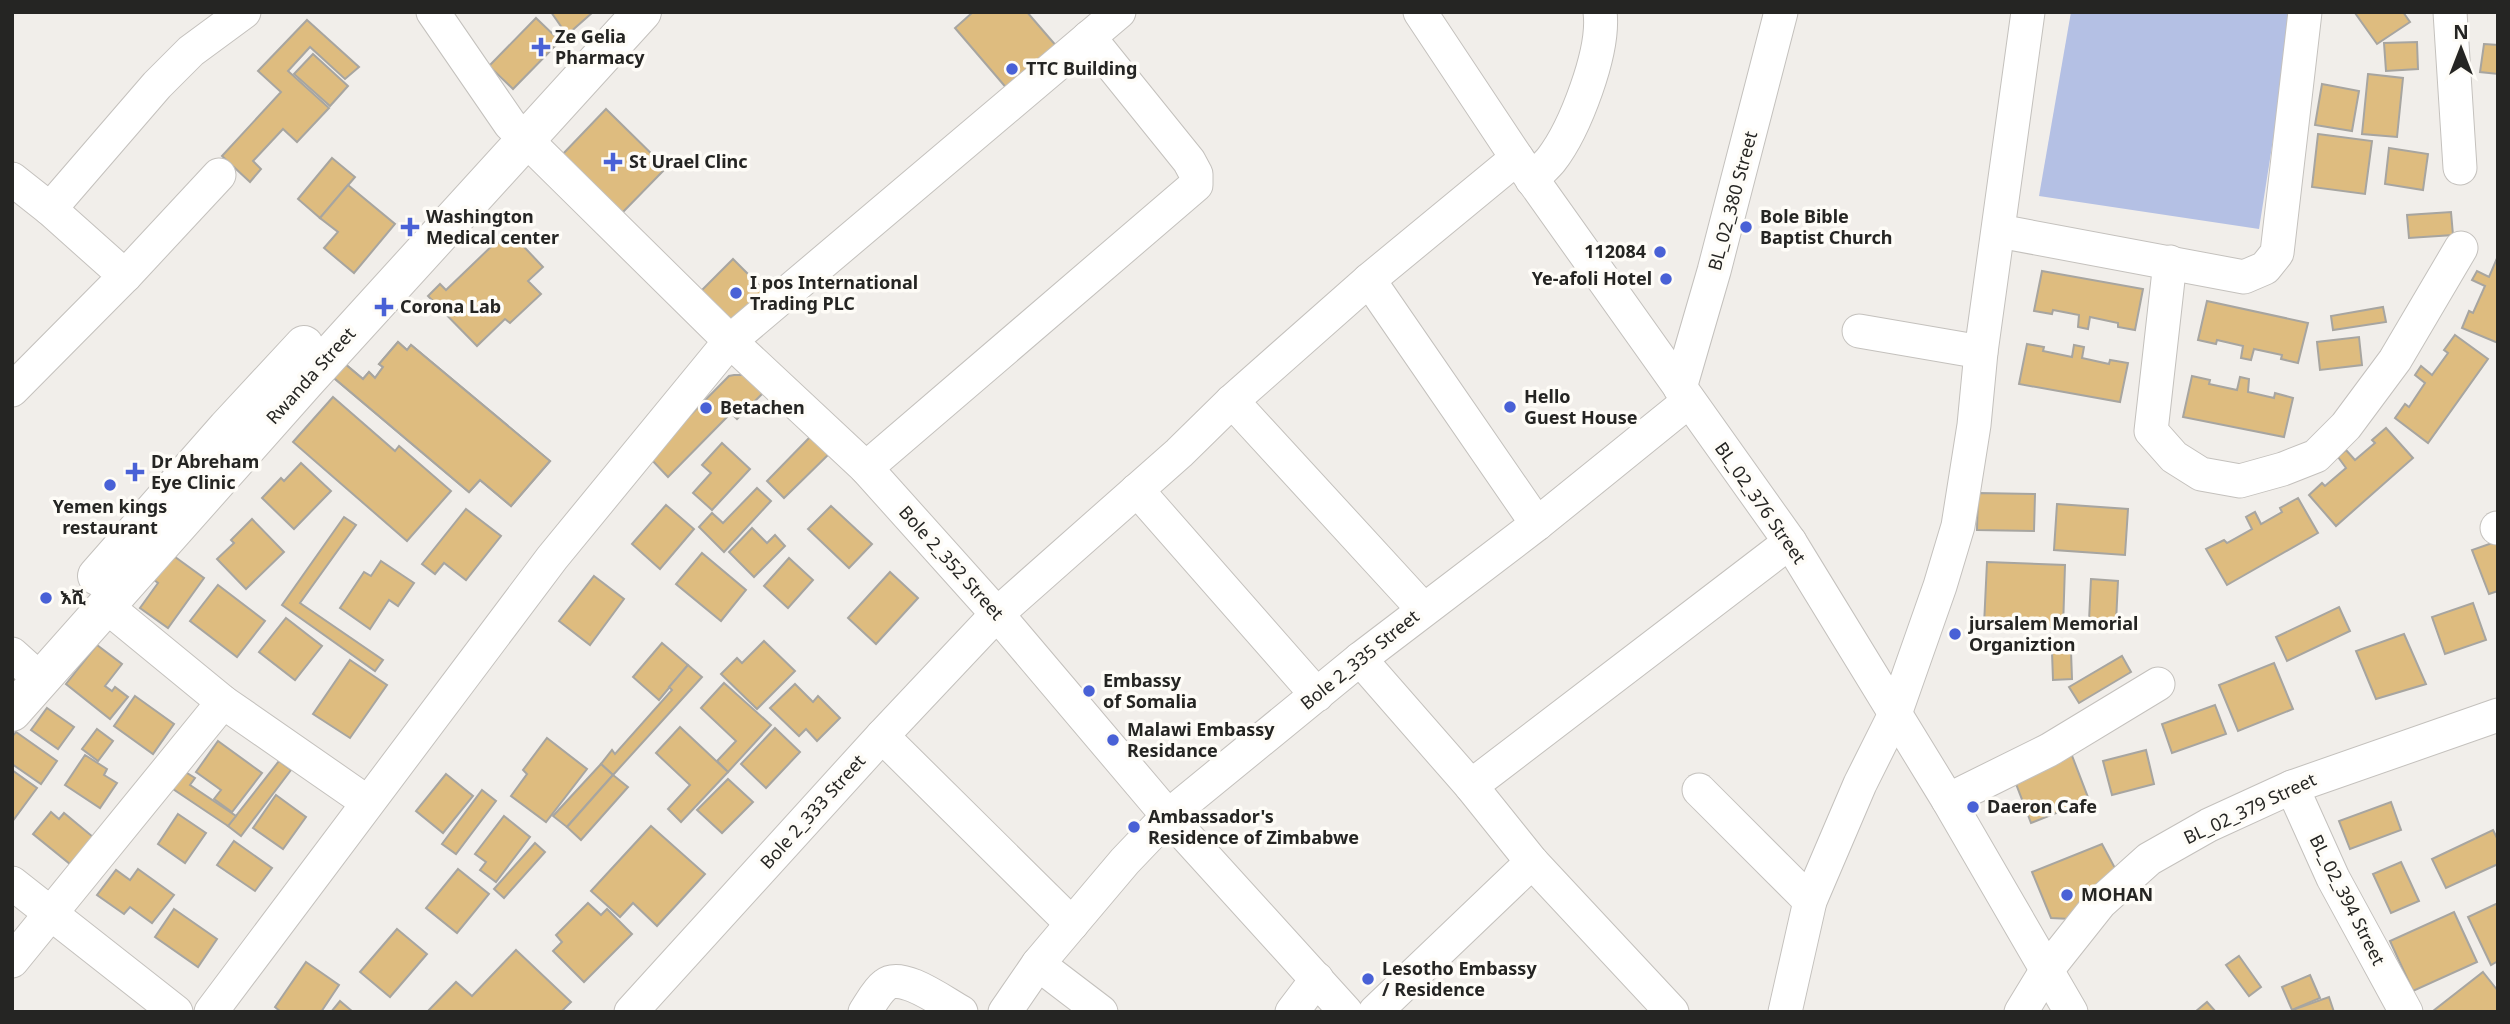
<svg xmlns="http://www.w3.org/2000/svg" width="2510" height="1024" font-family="'Noto Sans','Noto Sans Ethiopic',sans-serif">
	<rect width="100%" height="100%" fill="#f1eeea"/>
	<!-- green -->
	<path fill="#b4c0e4" d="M2071 12H2293L2259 229 2039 196Z"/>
	<!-- building -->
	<g fill="#debc7f" stroke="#a7a5a0" stroke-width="2" fill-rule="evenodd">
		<path d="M551 12H593L567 35Z"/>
		<path d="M973 12H1027L1058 48 1009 91 955 28Z"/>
		<path d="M2403 12 2410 22 2377 44 2355 13H2346Z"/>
		<path d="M536 18 560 41 513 89 489 66Z"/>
		<path d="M307 20 359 67 345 79 310 47 288 71 329 108 297 142 283 129 253 161 261 169 250 182 222 156 281 92 258 71Z"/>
		<path d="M2417 42 2418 69 2386 71 2384 43Z"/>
		<path d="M2484 44 2498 45V74L2480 72Z"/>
		<path d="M313 54 348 86 330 106 294 74Z"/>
		<path d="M2368 74 2403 78 2397 137 2362 134Z"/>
		<path d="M2322 84 2359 91 2352 131 2315 125Z"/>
		<path d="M606 109 666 168 620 215 560 157Z"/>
		<path d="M2318 134 2372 141 2365 194 2312 187Z"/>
		<path d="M2389 148 2428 154 2423 190 2385 184Z"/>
		<path d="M332 158 355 177 320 218 298 199Z"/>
		<path d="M348 185 395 224 354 273 324 248 338 232 320 218Z"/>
		<path d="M2451 212 2453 235 2409 238 2407 215Z"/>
		<path d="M510 232 543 267 528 281 541 294 510 323 505 319 477 346 428 296 440 284 446 290 497 241 499 243Z"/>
		<path d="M2498 256V343L2462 328 2469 311 2473 313 2485 286 2472 280 2477 271 2489 277Z"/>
		<path d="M733 259 770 296 738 327 701 291Z"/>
		<path d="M2042 271 2143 289 2135 330 2118 327V323L2090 317 2088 329 2078 327 2079 315 2053 310 2052 314 2034 311Z"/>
		<path d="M2207 301 2308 323 2298 363 2281 359 2282 355 2254 349 2251 360 2241 358 2243 346 2217 340 2216 344 2198 340Z"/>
		<path d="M2383 307 2386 322 2333 330 2331 316Z"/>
		<path d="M2455 335 2488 359 2428 443 2395 418 2405 404 2409 407 2425 383 2415 375 2421 366 2432 375 2448 353 2444 350Z"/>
		<path d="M2359 337 2362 365 2320 370 2317 342Z"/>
		<path d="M398 342 407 350 411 345 550 461 511 506 480 480 469 492 334 378 345 364 363 379 369 372 375 378 383 367 379 364ZM466 412 501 442 479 468 444 439Z"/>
		<path d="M398 342 407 350 411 345 550 461 511 506 480 480 469 492 334 378 345 364 363 379 369 372 375 378 383 367 379 364Z"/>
		<path d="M2027 344 2044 347 2043 351 2072 357 2074 345 2084 347 2082 358 2109 364 2110 360 2128 363 2120 402 2019 384Z"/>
		<path d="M734 375H743L765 391 737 419 731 413 668 477 649 457 729 376Z"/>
		<path d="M2192 376 2210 380 2209 384 2237 390 2240 377 2249 379 2248 392 2274 398 2275 393 2293 398 2284 437 2183 417Z"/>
		<path d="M333 397 395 451 399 446 451 491 407 541 293 442Z"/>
		<path d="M2386 428 2413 458 2336 526 2309 495 2322 483 2325 486 2346 468 2338 457 2346 450 2355 460 2375 443 2372 440Z"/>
		<path d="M811 436 829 454 784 498 767 481Z"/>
		<path d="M722 443 750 469 712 510 693 493 711 473 702 465Z"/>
		<path d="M301 463 331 491 294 529 262 498 281 478 284 481Z"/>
		<path d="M757 488 771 501 724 552 699 527 712 513 723 523Z"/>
		<path d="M1978 493 2035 494 2034 531 1977 530Z"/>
		<path d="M2298 498 2318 533 2227 585 2206 549 2224 540 2227 543 2252 529 2246 517 2255 512 2261 524 2282 512 2280 508Z"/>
		<path d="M2057 504 2128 509 2125 555 2054 550Z"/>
		<path d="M666 505 694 529 660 569 632 544Z"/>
		<path d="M831 506 872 544 849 568 808 529Z"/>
		<path d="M466 509 501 536 466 580 444 563 435 574 422 564Z"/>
		<path d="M344 517 356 525 300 603 383 660 375 671 282 605Z"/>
		<path d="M252 519 284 552 246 589 217 559 234 543 231 540Z"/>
		<path d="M752 528 767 543 775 535 785 546 754 577 729 552Z"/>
		<path d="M2498 541V591L2489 594 2472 550Z"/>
		<path d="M702 553 746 590 721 621 676 584Z"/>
		<path d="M171 554 204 578 168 628 140 608 158 583 153 579Z"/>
		<path d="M789 558 813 580 788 608 764 586Z"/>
		<path d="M381 561 414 583 398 606 389 600 370 629 340 608 364 572 371 576Z"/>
		<path d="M1987 562 2065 565 2063 628 1984 625Z"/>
		<path d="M890 572 918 598 876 644 848 618Z"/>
		<path d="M594 576 624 599 590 645 559 621Z"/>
		<path d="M2091 579 2118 581 2116 622 2089 621Z"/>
		<path d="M218 585 265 621 237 657 190 621Z"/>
		<path d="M2473 603 2486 640 2445 654 2432 617Z"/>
		<path d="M2339 607 2350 631 2287 661 2276 637Z"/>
		<path d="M286 618 322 646 295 680 259 652Z"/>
		<path d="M2404 634 2426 684 2376 699 2356 651Z"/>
		<path d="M764 641 795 671 757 709 721 674 737 658 742 663Z"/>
		<path d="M662 643 688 665 659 700 633 677Z"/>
		<path d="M97 645 122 664 105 686 112 691 115 687 128 697 110 719 66 684Z"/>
		<path d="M2071 651 2072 679 2053 680 2052 652Z"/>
		<path d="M2122 656 2131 672 2079 703 2069 687Z"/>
		<path d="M350 660 387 685 350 738 313 714Z"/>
		<path d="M2274 663 2293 709 2238 731 2219 685Z"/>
		<path d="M688 665 702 677 613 775 601 764 612 750 615 754 672 690 669 687Z"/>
		<path d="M724 683 771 725 728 772 717 761 736 741 701 708Z"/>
		<path d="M795 684 813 702 818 696 840 718 817 741 806 729 799 736 770 708Z"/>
		<path d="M135 696 174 724 153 754 114 726Z"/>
		<path d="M2215 705 2226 734 2172 753 2162 724Z"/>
		<path d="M47 708 74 727 58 749 31 730Z"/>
		<path d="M680 727 728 772 681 822 668 809 690 785 656 753Z"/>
		<path d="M775 728 800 752 766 788 741 764Z"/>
		<path d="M97 729 113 741 98 761 82 749Z"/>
		<path d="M16 732 57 761 41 784 12 764V737Z"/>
		<path d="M547 738 587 769 546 822 511 796 527 774 523 770Z"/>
		<path d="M218 741 262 773 232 812 214 799 221 790 196 772Z"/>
		<path d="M2146 750 2154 784 2112 795 2103 761Z"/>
		<path d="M2071 753 2089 800 2031 823 2013 776Z"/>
		<path d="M85 755 107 769 104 775 117 783 100 808 65 785Z"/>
		<path d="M279 761 291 770 241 836 228 826Z"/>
		<path d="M601 764 613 775 567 827 553 816Z"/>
		<path d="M179 768 195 778 190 785 236 816 228 826 167 785Z"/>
		<path d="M12 770 37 788 12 822Z"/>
		<path d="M446 774 473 796 443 833 416 811Z"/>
		<path d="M613 775 628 787 581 840 567 827Z"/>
		<path d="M728 779 753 802 722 833 697 810Z"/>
		<path d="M482 790 496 801 456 854 442 844Z"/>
		<path d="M276 795 306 817 283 849 253 828Z"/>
		<path d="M2391 802 2401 830 2350 849 2339 821Z"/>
		<path d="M51 812 59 819 64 813 93 837 70 864 33 834Z"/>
		<path d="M178 814 206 833 185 863 158 844Z"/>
		<path d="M504 816 530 837 496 882 480 870 486 862 475 854Z"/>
		<path d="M651 826 705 874 657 926 633 903 620 917 591 891Z"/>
		<path d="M2493 830 2498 840V864L2446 888 2432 859Z"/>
		<path d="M234 841 272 868 255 891 217 865Z"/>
		<path d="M535 843 545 852 504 898 494 889Z"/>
		<path d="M2102 844 2116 870 2071 919 2051 918 2032 872Z"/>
		<path d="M2401 862 2419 901 2391 913 2373 874Z"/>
		<path d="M138 869 174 895 152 923 130 907 124 914 97 895 116 870 130 880Z"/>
		<path d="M458 869 489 894 457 933 426 908Z"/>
		<path d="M588 903 601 915 607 909 632 934 584 982 553 951 562 942 556 935Z"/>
		<path d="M2498 903V961L2491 965 2468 917Z"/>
		<path d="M174 909 217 939 198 967 155 937Z"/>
		<path d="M2454 912 2477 962 2413 991 2390 941Z"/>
		<path d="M397 929 427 954 390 997 360 972Z"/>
		<path d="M516 950 571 1002 561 1012H427L456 982 472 996Z"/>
		<path d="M2239 956 2261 987 2249 996 2226 965Z"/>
		<path d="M306 962 339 985 321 1012H281L275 1007Z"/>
		<path d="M2483 972 2498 991V1012L2433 1011Z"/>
		<path d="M2310 975 2320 998 2292 1010 2282 987Z"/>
		<path d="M2329 997 2334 1012H2296L2295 1009Z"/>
		<path d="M340 1001 353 1012H331Z"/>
		<path d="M2207 1002 2216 1012H2195Z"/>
	</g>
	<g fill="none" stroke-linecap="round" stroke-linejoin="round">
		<!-- minor casing -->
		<g stroke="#c4c1bd" stroke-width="35">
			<g id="minor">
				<path d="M433 12 510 124 730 341 866 468 997 614 1168 816 1346 1012"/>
				<path d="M1420 12 1517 158 1790 542 1948 800 2071 1012"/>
				<path d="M2450 12 2460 168"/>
				<path d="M12 179 50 209 125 276 12 390"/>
				<path d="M1532 180C1538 173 1545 167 1551 160 1575 129 1605 51 1600 12"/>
				<path d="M50 209 157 85 191 51 244 12"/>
				<path d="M1999 231 2244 277 2265 268 2277 253 2305 12"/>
				<path d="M2170 262 2151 431 2174 457 2201 474 2240 481 2283 469 2316 456 2346 426 2395 360 2461 248"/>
				<path d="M125 276 219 175"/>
				<path d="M1369 280 1537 524"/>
				<path d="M1859 331 1981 352"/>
				<path d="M1680 388 1714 271 1781 12"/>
				<path d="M1232 401 1423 609"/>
				<path d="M866 468 1196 185V174L1189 161 1089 37"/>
				<path d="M1137 490 1317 695"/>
				<path d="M2497 528H2498"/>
				<path d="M106 606 223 702 367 802"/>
				<path d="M12 654 41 680"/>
				<path d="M1360 659 1471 786 1532 862 1672 1012"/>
				<path d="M882 736 1072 924"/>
				<path d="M1471 786 1790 542"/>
				<path d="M2292 787 2333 878 2406 1012"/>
				<path d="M1699 790 1810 901"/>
				<path d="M1948 800 2049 750 2158 684"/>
				<path d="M12 883 176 1012"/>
				<path d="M12 961 223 702"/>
				<path d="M1038 964 1101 1012"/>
				<path d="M211 1012 552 558 730 341 1119 12"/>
				<path d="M631 1012 882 736 997 614 1179 453 1232 401 1369 280 1517 158"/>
				<path d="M865 1012C871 1003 877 991 885 985 902 971 944 1003 961 1012"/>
				<path d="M1005 1012 1038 964 1125 861 1168 816 1360 659 1537 524 1689 401"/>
				<path d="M1292 1012 1317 979"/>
				<path d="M1375 1012 1532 862"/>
				<path d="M1785 1012 1810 901 1860 784 1895 714 1940 586 1958 526 1974 425 1981 352 2028 12"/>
				<path d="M2021 1012 2046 971 2100 903 2149 859 2209 825 2292 787 2498 715"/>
			</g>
		</g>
		<!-- major casing -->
		<g stroke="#c4c1bd" stroke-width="40">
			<g id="major">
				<path d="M97 576 227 428 304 345"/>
				<path d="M12 712 307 380 642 12"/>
			</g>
		</g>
		<!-- minor -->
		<use href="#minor" stroke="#fff" stroke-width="33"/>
		<!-- major -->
		<use href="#major" stroke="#fff" stroke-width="38"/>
	</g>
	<!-- markers -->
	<g fill="#4961d6" stroke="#fefcf7" stroke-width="2.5">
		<path d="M537.5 36.5h7v7h7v7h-7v7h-7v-7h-7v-7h7z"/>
		<circle cx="1012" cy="69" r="7"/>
		<path d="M609.5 151.5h7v7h7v7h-7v7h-7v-7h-7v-7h7z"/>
		<path d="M406.5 216.5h7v7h7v7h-7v7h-7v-7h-7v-7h7z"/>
		<circle cx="1746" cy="227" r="7"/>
		<circle cx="1660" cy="252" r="7"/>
		<circle cx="1666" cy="279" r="7"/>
		<circle cx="736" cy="293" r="7"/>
		<path d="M380.5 296.5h7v7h7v7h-7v7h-7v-7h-7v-7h7z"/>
		<circle cx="1510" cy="407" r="7"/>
		<circle cx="706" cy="408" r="7"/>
		<path d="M131.5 461.5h7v7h7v7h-7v7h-7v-7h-7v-7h7z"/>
		<circle cx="110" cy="485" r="7"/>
		<circle cx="46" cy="598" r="7"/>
		<circle cx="1955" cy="634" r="7"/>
		<circle cx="1089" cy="691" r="7"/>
		<circle cx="1113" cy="740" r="7"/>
		<circle cx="1973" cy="807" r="7"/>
		<circle cx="1134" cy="827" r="7"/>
		<circle cx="2067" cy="895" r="7"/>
		<circle cx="1368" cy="979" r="7"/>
	</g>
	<g text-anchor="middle" stroke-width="7" stroke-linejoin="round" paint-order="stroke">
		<!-- poi labels -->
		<g font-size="18" font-weight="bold" fill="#252523" stroke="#fefcf7" text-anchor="start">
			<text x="555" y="43">Ze Gelia<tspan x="555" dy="21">Pharmacy</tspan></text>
			<text x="1026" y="75">TTC Building</text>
			<text x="629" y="168">St Urael Clinc</text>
			<text x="426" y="223">Washington<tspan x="426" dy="21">Medical center</tspan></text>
			<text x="1760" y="223">Bole Bible<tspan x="1760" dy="21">Baptist Church</tspan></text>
			<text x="1646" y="258" text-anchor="end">112084</text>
			<text x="1652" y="285" text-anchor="end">Ye-afoli Hotel</text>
			<text x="750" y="289">I pos International<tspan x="750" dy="21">Trading PLC</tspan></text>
			<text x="400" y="313">Corona Lab</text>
			<text x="1524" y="403">Hello<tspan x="1524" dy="21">Guest House</tspan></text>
			<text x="720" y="414">Betachen</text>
			<text x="151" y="468">Dr Abreham<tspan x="151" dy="21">Eye Clinic</tspan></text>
			<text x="110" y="513" text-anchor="middle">Yemen kings<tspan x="110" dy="21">restaurant</tspan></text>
			<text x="60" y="604">እሺ</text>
			<text x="1969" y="630">jursalem Memorial<tspan x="1969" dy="21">Organiztion</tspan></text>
			<text x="1103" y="687">Embassy<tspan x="1103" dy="21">of Somalia</tspan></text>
			<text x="1127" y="736">Malawi Embassy<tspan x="1127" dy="21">Residance</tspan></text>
			<text x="1987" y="813">Daeron Cafe</text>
			<text x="1148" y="823">Ambassador's<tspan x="1148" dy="21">Residence of Zimbabwe</tspan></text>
			<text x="2081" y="901">MOHAN</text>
			<text x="1382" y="975">Lesotho Embassy<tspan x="1382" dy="21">/ Residence</tspan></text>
		</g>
		<!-- street labels -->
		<g font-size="18" fill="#252523" stroke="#fefcf7">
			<text transform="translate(1733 201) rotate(-75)" y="6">BL_02_380 Street</text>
			<text transform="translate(311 376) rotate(-48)" y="6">Rwanda Street</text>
			<text transform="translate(1760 503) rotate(55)" y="6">BL_02_376 Street</text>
			<text transform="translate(951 563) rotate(48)" y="6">Bole 2_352 Street</text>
			<text transform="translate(1360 660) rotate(-39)" y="6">Bole 2_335 Street</text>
			<text transform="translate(2250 809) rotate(-25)" y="6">BL_02_379 Street</text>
			<text transform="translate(813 812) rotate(-48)" y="6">Bole 2_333 Street</text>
			<text transform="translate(2347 900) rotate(63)" y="6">BL_02_394 Street</text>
		</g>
	</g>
	<!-- border -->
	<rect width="2510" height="1024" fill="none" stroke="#252523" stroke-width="28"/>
	<!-- north arrow -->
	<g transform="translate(2461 49)" stroke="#fefcf7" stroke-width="5" paint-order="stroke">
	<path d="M0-5L12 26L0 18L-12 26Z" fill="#252523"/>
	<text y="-10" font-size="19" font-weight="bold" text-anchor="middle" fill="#252523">N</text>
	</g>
</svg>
